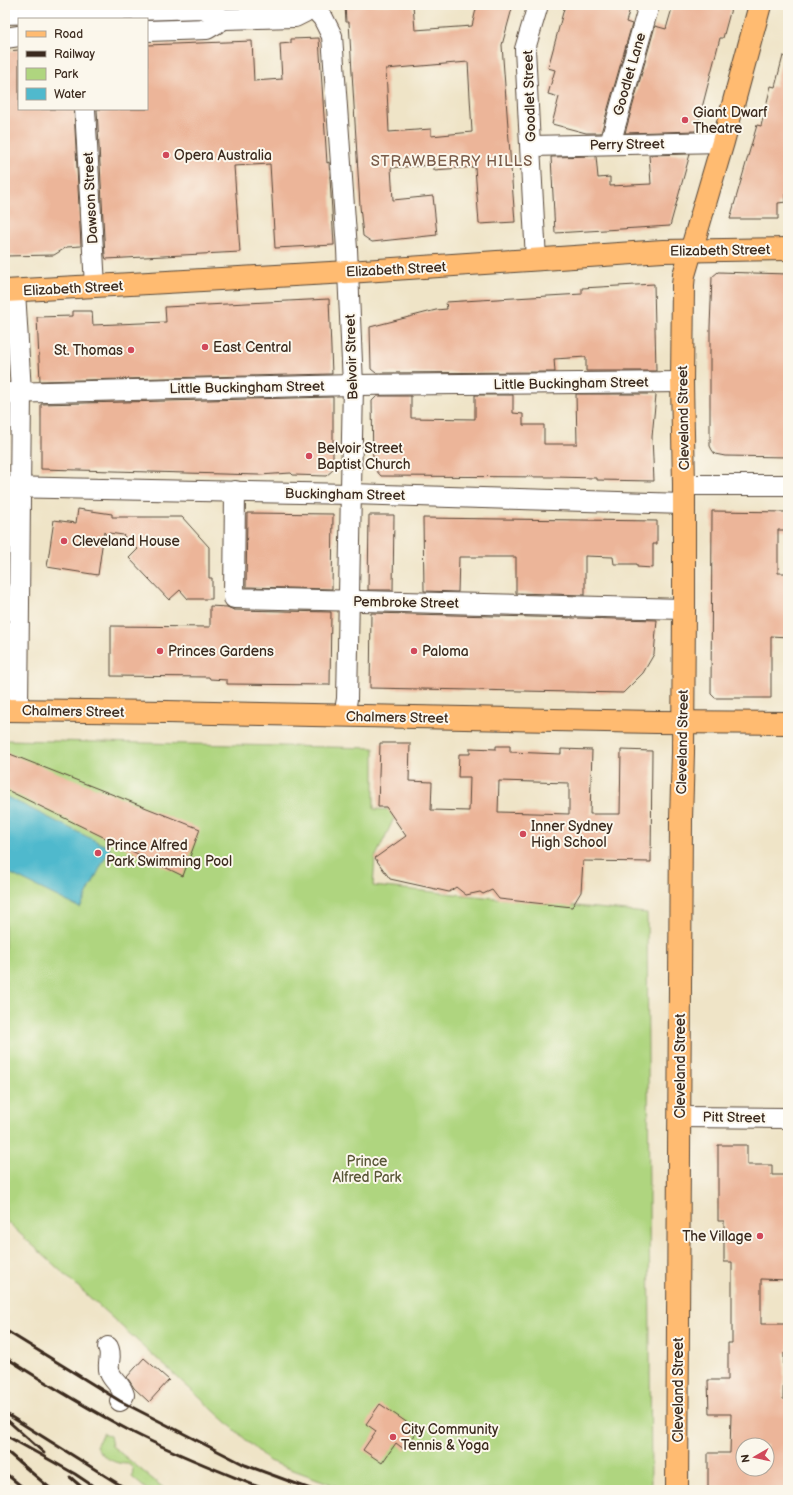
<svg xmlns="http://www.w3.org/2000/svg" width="793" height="1495" font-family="'Balsamiq Sans',sans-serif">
	<rect width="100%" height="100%" fill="#fbf7ec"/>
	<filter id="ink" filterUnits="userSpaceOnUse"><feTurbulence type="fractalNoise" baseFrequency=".025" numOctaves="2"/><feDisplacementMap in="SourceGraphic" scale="8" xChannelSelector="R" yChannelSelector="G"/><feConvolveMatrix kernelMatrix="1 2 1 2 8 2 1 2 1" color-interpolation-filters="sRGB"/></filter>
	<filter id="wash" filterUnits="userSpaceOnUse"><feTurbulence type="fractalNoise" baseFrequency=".012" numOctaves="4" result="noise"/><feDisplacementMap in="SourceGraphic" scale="16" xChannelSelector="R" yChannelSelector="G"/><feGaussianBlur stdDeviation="0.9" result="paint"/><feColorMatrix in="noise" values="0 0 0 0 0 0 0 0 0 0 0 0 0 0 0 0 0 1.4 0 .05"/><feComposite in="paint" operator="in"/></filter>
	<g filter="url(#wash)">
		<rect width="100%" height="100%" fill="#efe4c7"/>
		<!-- green -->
		<g fill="#afd57f" stroke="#75804e">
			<path d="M5 740 374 748V809L398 810 375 858 373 886 647 913 651 1490H339V1487L269 1461 5 1220Z"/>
			<path d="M103 1433 110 1436 112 1446 166 1490H147L132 1477 133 1468 128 1464C114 1464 103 1458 96 1446Z"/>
		</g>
		<!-- water -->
		<path fill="#50b9cd" stroke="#467276" d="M5 796 110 848 80 908 5 871Z"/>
		<g id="blocks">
			<!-- building -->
			<g fill="#ecb599" fill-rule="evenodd">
				<path d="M345 5H413L415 30 472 26 477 5H513L502 45 515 222 479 224 475 167 434 170V165L391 168 393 200 433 196 437 235 372 242 363 236 360 206 349 22H346ZM468 62 472 132 431 136V129L389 132 386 69Z"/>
				<path d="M565 5H631L626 22 632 24 601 133H586L552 124 559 97 548 94 555 70 548 68Z"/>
				<path d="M673 5H732L723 38H720L696 131 625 133 655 26 666 29Z"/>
				<path d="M319 38 327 163 329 162 334 245 275 248 270 164 234 166 240 252 106 259 105 256 97 109H147V45L252 41 254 81 282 79 280 44 291 43V39Z"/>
				<path d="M19 50V109H74L81 246 67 247 54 255 5 256V51Z"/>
				<path d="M783 56 788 57V194H786V202L778 203V219H730L757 125 761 126 771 86 775 87Z"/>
				<path d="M690 154 670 226 555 233 551 157 596 156 598 178 610 177V186L651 184 649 155Z"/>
				<path d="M718 272 788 274V457L725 456 715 454 712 450 710 446V327L712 277Z"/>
				<path d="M654 284 656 371H586V357L554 359 555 372 376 373 371 369 370 327 436 310 447 309 446 302 582 294V288Z"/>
				<path d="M329 299 332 374 40 381 37 317 73 316V311H92L93 325 166 322 165 307Z"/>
				<path d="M576 394H655L656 395 652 437 654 481 597 480V478L554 477 381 476 373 467 372 401 377 396H411V418L475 419V395H513V413L523 414V425H544V444H577Z"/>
				<path d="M333 397V470L326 476 293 475 291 473 259 475 41 469V404Z"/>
				<path d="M78 509 112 514V517H182L209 547V578H212V599H188L180 590 169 600 129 558 138 549 123 535 109 533 108 537 104 532 98 575 47 567 54 520 76 523Z"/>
				<path d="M712 511 788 512V530H778V573H788V637L771 636V698H715L711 694Z"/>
				<path d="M247 513 333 514 332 589 246 587Z"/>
				<path d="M369 515H394L393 590H368Z"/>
				<path d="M423 518 657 521V544H653V568L637 567V564H614L613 557 585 556V595L516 593V557H459L458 592 424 591Z"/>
				<path d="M210 606 227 607 234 610 331 612 330 685 227 684V680L210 679 209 677 111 676V626L210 627Z"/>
				<path d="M371 613 657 620 654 654 643 673 623 693 370 688Z"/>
				<path d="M380 743H410L409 781 432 782 431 810 469 811 470 777H458L459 754H470V748L496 749V746H510V752L561 754V749L592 750 590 814H620L621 750 652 751 651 862 583 861 581 892 572 907 499 899 492 890 483 894 480 892 466 895 456 887 449 892 390 879 375 858 406 836 386 807H378ZM499 781 569 783V814L498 812Z"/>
				<path d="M5 752 200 829 183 876 5 789Z"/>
				<path d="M718 1145H747V1165H772V1175H786L788 1280 761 1279V1324H788V1353H784L783 1399H788V1490H708V1453H730L731 1414H709L708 1380H728V1343H732V1262H724V1221H718ZM743 1445H767V1469H743Z"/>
				<path d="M144 1358 169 1380 149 1402 134 1388 127 1377Z"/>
				<path d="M380 1404 418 1430 405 1450 396 1443 382 1463 363 1450 376 1431 366 1424Z"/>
			</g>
		</g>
	</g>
	<g filter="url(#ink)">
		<use href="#blocks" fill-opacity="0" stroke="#564637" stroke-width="1"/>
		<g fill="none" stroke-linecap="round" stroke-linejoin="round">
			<!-- minor casing -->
			<g stroke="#564637" stroke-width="22">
				<g id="minor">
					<path d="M311 5 323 18 332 36 347 249 353 385 347 699 344 715"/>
					<path d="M5 14 203 8 224 19"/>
					<path d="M147 31 207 29 224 19 295 17 305 12 309 5"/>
					<path d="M5 38 19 36"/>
					<path d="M85 109 95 286"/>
					<path d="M610 144 649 5"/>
					<path d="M531 146 723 142"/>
					<path d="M536 260 525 49 538 5"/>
					<path d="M15 291 21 392 18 710"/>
					<path d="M5 393 353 385 682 382"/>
					<path d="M684 485H788"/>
					<path d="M5 487 351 494 684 504"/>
					<path d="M235 491 234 598 684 609"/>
					<path d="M679 1117 788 1118"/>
					<path d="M108 1347C113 1356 106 1365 110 1373 113 1381 121 1384 124 1395L120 1401"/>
				</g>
			</g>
			<!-- major casing -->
			<g stroke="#564637" stroke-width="24">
				<g id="major">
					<path d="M5 291 348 272 663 251 788 249"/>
					<path d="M5 710 166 712 656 722 788 723"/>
					<path d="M677 1490 681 819 683 753 684 609V485L682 382 683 285 684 275 723 142 760 5"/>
				</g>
			</g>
			<!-- minor -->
			<use href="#minor" stroke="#fff" stroke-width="20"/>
			<!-- major -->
			<use href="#major" stroke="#ffbb71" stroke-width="22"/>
			<!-- rail -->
			<g stroke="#3b2a1e" stroke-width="3">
				<path d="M5 1330 120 1401 245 1465 313 1490"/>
				<path d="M5 1357C47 1384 90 1410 134 1433 177 1455 222 1472 266 1490"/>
				<path d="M5 1413 128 1490"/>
				<path d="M6 1419 44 1453"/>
				<path d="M5 1435 75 1474 99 1490"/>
				<path d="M5 1450 52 1490"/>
				<path d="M5 1473 26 1490"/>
				<path d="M70 1477 85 1490"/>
			</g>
		</g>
	</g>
	<!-- markers -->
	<g fill="#d1495b" stroke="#fbf7ec" stroke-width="1.5">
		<circle cx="685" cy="120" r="4"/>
		<circle cx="166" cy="155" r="4"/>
		<circle cx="205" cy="347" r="4"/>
		<circle cx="131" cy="350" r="4"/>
		<circle cx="309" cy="456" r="4"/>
		<circle cx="64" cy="541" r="4"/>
		<circle cx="160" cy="651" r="4"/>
		<circle cx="414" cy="651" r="4"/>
		<circle cx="523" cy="834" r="4"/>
		<circle cx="98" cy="853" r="4"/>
		<circle cx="760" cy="1236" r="4"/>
		<circle cx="393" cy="1437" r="4"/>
	</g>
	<g text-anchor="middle" stroke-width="4" stroke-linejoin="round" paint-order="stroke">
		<!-- street labels -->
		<g font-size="14" fill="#3b2a1e" stroke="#fbf7ec">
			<text transform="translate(629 74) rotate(-74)" y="5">Goodlet Lane</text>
			<text transform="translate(529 96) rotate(-92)" y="5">Goodlet Street</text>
			<text transform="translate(627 144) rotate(-1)" y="5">Perry Street</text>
			<text transform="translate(90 198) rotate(-93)" y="5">Dawson Street</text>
			<text transform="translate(720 250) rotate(-1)" y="5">Elizabeth Street</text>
			<text transform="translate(396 269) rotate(-3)" y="5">Elizabeth Street</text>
			<text transform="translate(73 288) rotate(-3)" y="5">Elizabeth Street</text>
			<text transform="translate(351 357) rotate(-92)" y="5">Belvoir Street</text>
			<text transform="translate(571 383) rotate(-1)" y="5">Little Buckingham Street</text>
			<text transform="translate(247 387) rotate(-1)" y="5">Little Buckingham Street</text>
			<text transform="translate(683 418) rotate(-91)" y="5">Cleveland Street</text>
			<text transform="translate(345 494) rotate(1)" y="5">Buckingham Street</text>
			<text transform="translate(406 602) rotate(1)" y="5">Pembroke Street</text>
			<text transform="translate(73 711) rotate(1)" y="5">Chalmers Street</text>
			<text transform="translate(397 717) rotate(1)" y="5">Chalmers Street</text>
			<text transform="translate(682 742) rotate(-89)" y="5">Cleveland Street</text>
			<text transform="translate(680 1066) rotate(-90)" y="5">Cleveland Street</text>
			<text transform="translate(734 1117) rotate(1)" y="5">Pitt Street</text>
			<text transform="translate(678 1390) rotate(-90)" y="5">Cleveland Street</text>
		</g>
		<!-- poi labels -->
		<g font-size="14" fill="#3b2a1e" stroke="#fbf7ec" text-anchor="start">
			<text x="693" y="117">Giant Dwarf<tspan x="693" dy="16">Theatre</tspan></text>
			<text x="174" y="160">Opera Australia</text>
			<text x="213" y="352">East Central</text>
			<text x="123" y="355" text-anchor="end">St. Thomas</text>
			<text x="317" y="453">Belvoir Street<tspan x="317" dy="16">Baptist Church</tspan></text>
			<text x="72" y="546">Cleveland House</text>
			<text x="168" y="656">Princes Gardens</text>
			<text x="422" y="656">Paloma</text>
			<text x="531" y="831">Inner Sydney<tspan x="531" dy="16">High School</tspan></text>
			<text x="106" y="850">Prince Alfred<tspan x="106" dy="16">Park Swimming Pool</tspan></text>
			<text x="752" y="1241" text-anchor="end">The Village</text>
			<text x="401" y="1434">City Community<tspan x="401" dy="16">Tennis &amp; Yoga</tspan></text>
		</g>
		<!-- park labels -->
		<g font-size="14" fill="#585536" stroke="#fbf7ec">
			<text x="367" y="1166">Prince<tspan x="367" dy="16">Alfred Park</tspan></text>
		</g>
		<!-- neighbourhood labels -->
		<g font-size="15" letter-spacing="1" fill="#795b49" stroke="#fbf7ec">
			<text x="452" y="166">STRAWBERRY HILLS</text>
		</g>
	</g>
	<!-- margin -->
	<rect width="793" height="1495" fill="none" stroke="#fbf7ec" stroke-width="20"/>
	<!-- legend -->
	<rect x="18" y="18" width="130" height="92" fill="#fbf7ec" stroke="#aea59a"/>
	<rect x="26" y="31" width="20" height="6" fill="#ffbb71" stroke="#aea59a"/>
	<text x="54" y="38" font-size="12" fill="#3b2a1e">Road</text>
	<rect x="26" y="51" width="20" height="6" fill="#3b2a1e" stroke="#aea59a"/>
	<text x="54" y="58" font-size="12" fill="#3b2a1e">Railway</text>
	<rect x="26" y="68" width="20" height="12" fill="#afd57f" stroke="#aea59a"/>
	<text x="54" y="78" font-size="12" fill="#3b2a1e">Park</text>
	<rect x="26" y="88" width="20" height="12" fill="#50b9cd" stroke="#aea59a"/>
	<text x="54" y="98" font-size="12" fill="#3b2a1e">Water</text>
	<!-- north arrow -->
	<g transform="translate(755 1457) rotate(261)"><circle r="19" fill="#fbf7ec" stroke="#aea59a"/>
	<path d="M0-3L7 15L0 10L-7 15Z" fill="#d1495b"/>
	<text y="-6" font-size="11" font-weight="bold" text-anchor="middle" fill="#3b2a1e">N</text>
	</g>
</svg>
